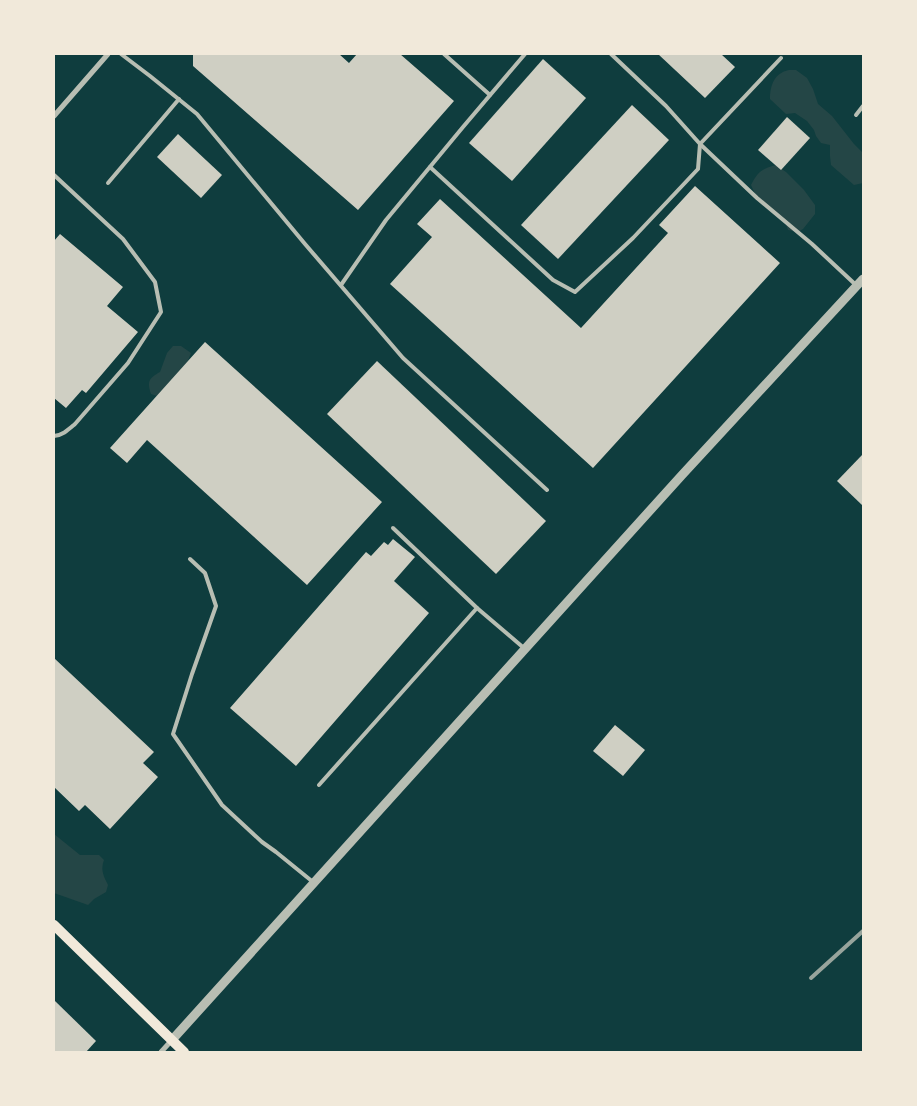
<svg xmlns="http://www.w3.org/2000/svg" width="917" height="1106" font-family="Overpass,sans-serif">
	<rect width="100%" height="100%" fill="#0f3d3e"/>
	<!-- green -->
	<g fill="#244646">
		<path d="M789 70H796L807 78 813 89 818 104 832 116 854 144 863 153V183L854 185 831 165 830 156V145L821 143 816 136 814 130 807 121 795 113 786 114 770 99C770 86 774 73 789 70Z"/>
		<path d="M776 165 786 172 804 190 815 205V214L803 229 798 232 788 230 785 221 757 198 751 185C758 172 761 169 776 165Z"/>
		<path d="M173 346H181L191 353 187 363 157 396 151 394C147 381 149 378 160 372L167 353Z"/>
		<path d="M54 834 80 855H99L104 860C100 870 104 877 108 885L106 892 94 899 88 905 54 893Z"/>
	</g>
	<!-- building -->
	<g fill="#cfcfc3">
		<path d="M193 54H339L349 63 357 54H400L454 101 358 210 193 66Z"/>
		<path d="M658 54H721L735 67 705 98Z"/>
		<path d="M543 59 586 98 512 181 469 143Z"/>
		<path d="M632 105 669 140 558 259 521 225Z"/>
		<path d="M787 117 810 138 781 170 758 150Z"/>
		<path d="M178 134 222 175 201 198 157 157Z"/>
		<path d="M695 186 780 263 593 468 390 284 432 237 417 224 440 199 581 328 668 233 659 225Z"/>
		<path d="M60 234 123 287 107 306 138 332 86 393 82 390 66 408 54 398V241Z"/>
		<path d="M205 342 382 502 307 585 147 440 127 463 110 448Z"/>
		<path d="M377 361 546 521 496 574 327 414Z"/>
		<path d="M863 454V504L862 505 837 481Z"/>
		<path d="M393 539 415 557 394 581 429 613 296 766 230 708 366 552 371 556 384 542 388 545Z"/>
		<path d="M54 658 154 752 143 763 158 777 110 829 85 805 79 811 54 787Z"/>
		<path d="M615 725 645 750 623 776 593 751Z"/>
		<path d="M54 1000 96 1041 86 1052H54Z"/>
	</g>
	<g fill="none" stroke-linecap="round" stroke-linejoin="round">
		<!-- service -->
		<g stroke="#b8beb3" stroke-width="4">
			<path d="M121 54 150 76 197 114 305 244 403 358 547 490"/>
			<path d="M444 54 490 95"/>
			<path d="M781 58 700 144 757 198 812 244 857 286"/>
			<path d="M856 115 863 106"/>
			<path d="M430 167 553 280 575 292 633 238 698 169 700 144 666 106 611 54"/>
			<path d="M54 175 123 239 155 282 161 312 128 363 75 424C68 430 63 435 54 436"/>
			<path d="M108 183 179 99"/>
			<path d="M341 285 386 220 463 127 525 54"/>
			<path d="M393 528 477 608"/>
			<path d="M190 559 205 573 216 606 192 674 173 734 222 805 262 842 276 852 313 882"/>
			<path d="M319 785 477 608 525 649"/>
		</g>
		<!-- minor -->
		<g stroke="#b8beb3" stroke-width="5">
			<path d="M54 116 108 54"/>
			<path d="M161 1052 172 1040"/>
		</g>
		<!-- tertiary -->
		<path stroke="#b8beb3" stroke-width="9" d="M172 1040 682 475 863 279"/>
		<!-- secondary -->
		<path stroke="#f1e9da" stroke-width="10" d="M54 925 184 1052"/>
		<!-- rail -->
		<path stroke="#97a49c" stroke-width="4" d="M811 978 863 931"/>
	</g>
	<!-- border -->
	<rect width="917" height="1106" fill="none" stroke="#f1e9da" stroke-width="110"/>
</svg>
